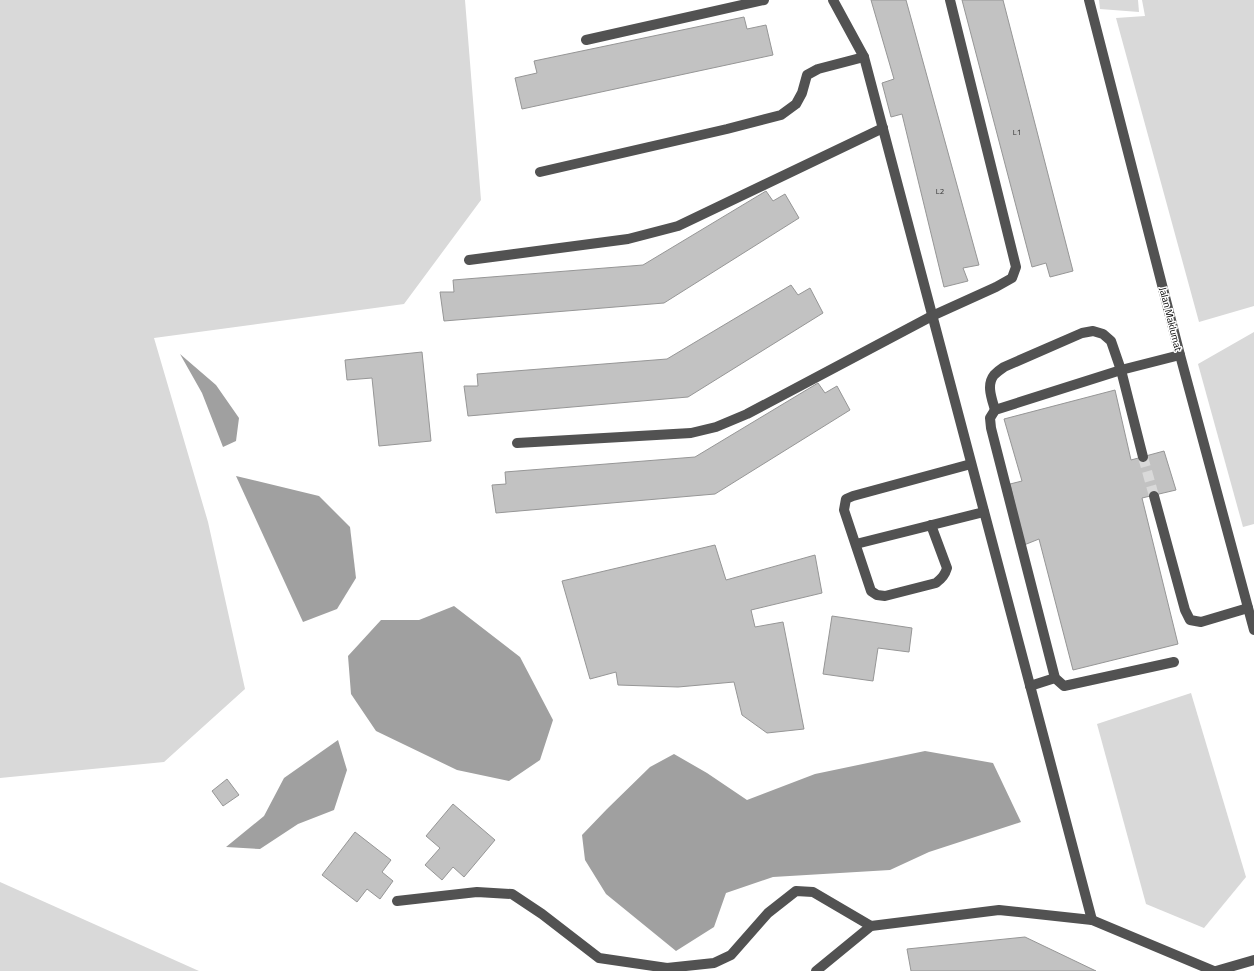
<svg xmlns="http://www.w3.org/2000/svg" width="1254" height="971" font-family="'Titillium Web',sans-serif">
	<rect width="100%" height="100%" fill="#fff"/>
	<!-- green -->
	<g fill="#d9d9d9">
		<path d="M0 0H465L481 200 404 304 154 338 208 522 245 689 164 762 0 778Z"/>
		<path d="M1099 0H1138L1139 12 1100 9Z"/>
		<path d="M1142 0H1254V306L1199 322 1116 18 1145 16Z"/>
		<path d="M1254 332V524L1243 527 1198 364Z"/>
		<path d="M1191 693 1246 877 1204 928 1146 904 1097 724Z"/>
		<path d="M0 882 199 971H0Z"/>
	</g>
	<!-- water -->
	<g fill="#a0a0a0">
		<path d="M180 354 216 385 239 418 236 441 223 447 202 393Z"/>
		<path d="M236 476 319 496 350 527 356 578 337 609 303 622Z"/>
		<path d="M454 606 520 657 553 720 540 760 509 781 457 770 376 731 351 694 348 656 381 620H419Z"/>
		<path d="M338 740 347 770 334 810 298 824 260 849 226 847 264 816 284 778Z"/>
		<path d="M925 751 993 763 1021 822 929 852 890 870 773 877 726 893 714 927 676 951 606 894 585 860 582 835 607 809 650 767 674 754 707 773 747 800 815 774Z"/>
	</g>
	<!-- building -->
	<g fill="#c2c2c2" stroke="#969696">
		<path d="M871 0H906L979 265 963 268 968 281 944 287 902 114 891 117 882 83 894 79Z"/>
		<path d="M962 0H1003L1073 271 1050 277 1046 263 1032 267Z"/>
		<path d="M744 17 747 29 766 25 773 55 522 109 515 78 537 73 534 61Z"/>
		<path d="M766 191 773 201 785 194 799 218 664 303 444 321 440 292H454L453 280 643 265Z"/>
		<path d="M791 285 798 295 810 288 823 313 688 397 468 416 464 386H478L477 374 667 359Z"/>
		<path d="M422 352 431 441 379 446 372 378 347 380 345 360Z"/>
		<path d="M818 383 825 393 837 386 850 410 715 494 496 513 492 485 506 484 505 472 695 457Z"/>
		<path d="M1115 390 1131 460 1164 451 1176 490 1142 498 1178 644 1073 670 1039 539 1024 545 1010 484 1022 481 1004 419Z"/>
		<path d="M715 545 726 580 815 555 822 593 751 610 755 627 783 622 804 729 767 733 742 715 734 682 678 687 618 685 616 672 590 679 562 581Z"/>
		<path d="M832 616 912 628 909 652 878 648 873 681 823 674Z"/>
		<path d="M227 779 239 795 223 806 212 791Z"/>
		<path d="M453 804 495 840 464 877 453 867 442 880 425 865 440 848 426 836Z"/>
		<path d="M355 832 391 860 382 872 393 881 380 899 367 889 357 902 322 875Z"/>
		<path d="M1025 937 1096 971H911L907 949Z"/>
	</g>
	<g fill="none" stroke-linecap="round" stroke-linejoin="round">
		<!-- minor-tunnel -->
		<path stroke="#d9d9d9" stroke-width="10" stroke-dasharray="10 5" stroke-linecap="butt" d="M1143 457 1154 496"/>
		<!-- minor -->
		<g stroke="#525252" stroke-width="10">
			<path d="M833 0 864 57 1092 920"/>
			<path d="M1089 0 1180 355 1254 630"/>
			<path d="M586 40 764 0"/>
			<path d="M540 172 727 129 781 115 796 104 802 93 807 75 818 69 864 57"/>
			<path d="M469 260 628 239 678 226 883 128"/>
			<path d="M995 410C992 399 986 385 994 375 997 372 1001 369 1004 367L1082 333 1093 331 1103 334 1111 341 1121 370 1143 457"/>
			<path d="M517 443 691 433 716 427 747 414 932 316 996 287 1012 278 1016 267 950 0"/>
			<path d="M1154 496 1185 610 1190 620 1201 622 1248 608"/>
			<path d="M931 525 947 568C945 575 942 578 936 583L885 596 877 595 871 591 844 510 846 499 853 496 971 464"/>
			<path d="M856 544 984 512"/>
			<path d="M1174 662 1064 686 1055 678 991 428 990 418 995 410 1121 370 1180 355"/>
			<path d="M1030 686 1055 678"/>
			<path d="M397 901 477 892 512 894 542 914 599 958 667 968 714 963 731 955 768 913 796 891 813 892 871 926"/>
			<path d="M816 971 871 926 999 910 1092 920 1214 971"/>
			<path d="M1216 971 1254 960"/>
		</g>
	</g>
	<g text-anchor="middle" stroke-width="3" stroke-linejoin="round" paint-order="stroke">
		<!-- number labels -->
		<g font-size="8" fill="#303030">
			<text x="1017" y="135">L1</text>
			<text x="940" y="194">L2</text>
		</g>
		<!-- street labels -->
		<g font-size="10" fill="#000" stroke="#fff">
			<text transform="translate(1171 319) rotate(76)" y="4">Jalan Maklumat</text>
		</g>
	</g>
</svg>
